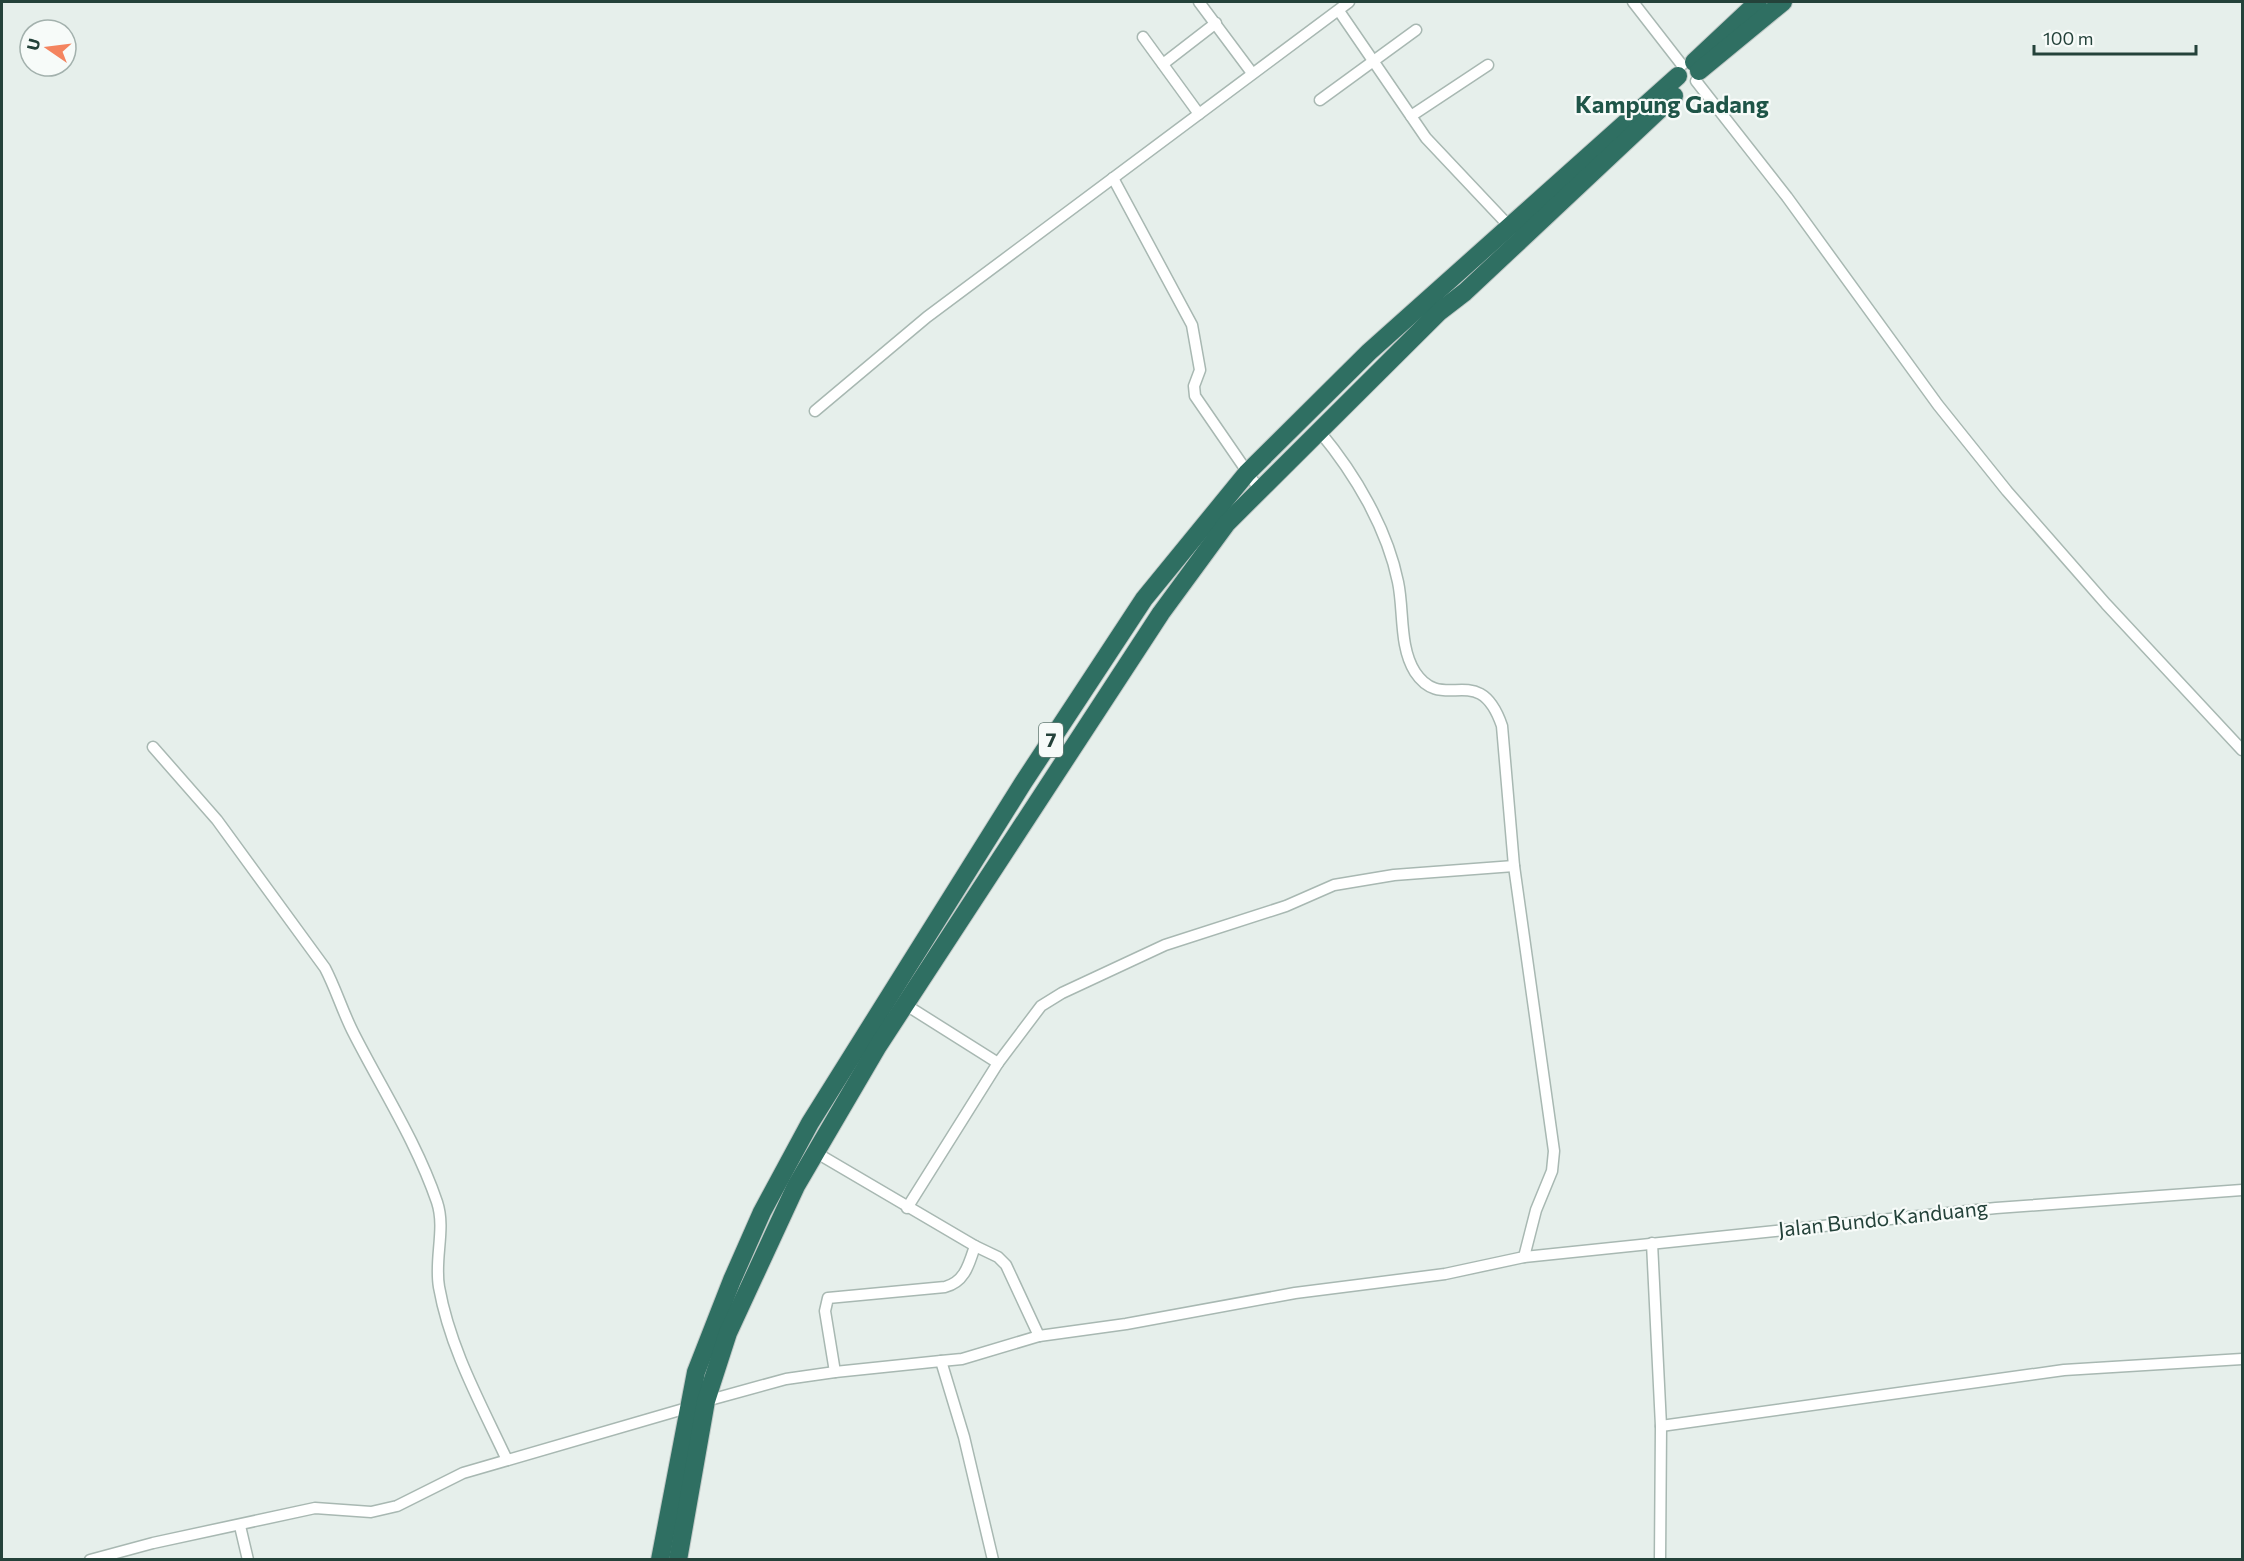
<svg xmlns="http://www.w3.org/2000/svg" width="2244" height="1561" font-family="Commissioner,sans-serif">
	<rect width="100%" height="100%" fill="#e6efeb"/>
	<g fill="none" stroke-linecap="round" stroke-linejoin="round">
		<!-- street casing -->
		<g stroke="#a8b8b2" stroke-width="13">
			<g id="street">
				<path d="M1199 2 1252 73"/>
				<path d="M1633 2 1682 65"/>
				<path d="M1339 11 1426 138 1510 227"/>
				<path d="M1143 37 1199 114"/>
				<path d="M1163 64 1216 23"/>
				<path d="M1696 81 1787 197 1938 405 2007 491 2106 604 2242 750"/>
				<path d="M1320 100 1416 30"/>
				<path d="M1411 116 1488 65"/>
				<path d="M1113 178 1192 325 1200 370 1194 386 1195 396 1259 489"/>
				<path d="M815 411 927 317 1349 2"/>
				<path d="M1320 432C1355 474 1387 528 1398 582 1404 610 1399 647 1415 672 1443 715 1479 659 1502 726L1514 866 1554 1151 1552 1171 1536 1210 1524 1257"/>
				<path d="M153 747 217 820 325 968C336 989 343 1013 354 1034 382 1089 417 1143 437 1202 446 1229 434 1259 439 1287 450 1349 481 1404 507 1460"/>
				<path d="M906 1005 998 1063"/>
				<path d="M907 1208 998 1063 1041 1006 1062 993 1165 945 1286 906 1334 885 1394 875 1514 866"/>
				<path d="M1652 1243 1661 1426 1660 1560"/>
				<path d="M975 1246 998 1257 1006 1265 1039 1336"/>
				<path d="M941 1361 962 1359 1039 1336 1126 1324 1295 1293 1445 1274 1524 1257 1996 1208 2242 1190"/>
				<path d="M835 1372 941 1361 964 1437 993 1560"/>
				<path d="M706 1401 786 1379 835 1372 825 1311 828 1298 945 1287C965 1282 969 1264 975 1246L815 1152"/>
				<path d="M1661 1426 2064 1370 2242 1359"/>
				<path d="M240 1526 248 1560"/>
				<path d="M90 1560 153 1543 315 1508 371 1512 397 1506 463 1473 687 1408"/>
			</g>
		</g>
		<!-- highway casing -->
		<g stroke="#c2cac8" stroke-width="20">
			<g id="highway">
				<path d="M1694 62 1758 2"/>
				<path d="M1699 71 1783 2"/>
				<path d="M660 1560 696 1372 732 1280 762 1212 810 1123 1023 783 1144 599 1247 473 1369 352 1678 76"/>
				<path d="M678 1560 706 1401 728 1333 796 1186 878 1046 1161 613 1227 523 1439 312 1465 292 1674 96"/>
			</g>
		</g>
		<!-- street -->
		<use href="#street" stroke="#fff" stroke-width="10"/>
		<!-- highway -->
		<use href="#highway" stroke="#2f6f62" stroke-width="18"/>
	</g>
	<g text-anchor="middle" stroke-width="4.5" stroke-linejoin="round" paint-order="stroke">
		<!-- shield labels -->
		<rect fill="#f7fbf9" stroke="#637a73" stroke-width="1.5" x="1039" y="723" width="24" height="34" rx="4.5"/>
		<g font-size="20" font-weight="bold" fill="#24423a">
			<text x="1051" y="747">7</text>
		</g>
		<!-- street labels -->
		<g font-size="21" fill="#24423a" stroke="#f7fbf9">
			<text transform="translate(1883 1219) rotate(-6)" y="7">Jalan Bundo Kanduang</text>
		</g>
		<!-- quarter labels -->
		<g font-size="24" font-weight="bold" fill="#1f5548" stroke="#f7fbf9">
			<text x="1672" y="113">Kampung Gadang</text>
		</g>
	</g>
	<!-- border -->
	<rect width="2244" height="1561" fill="none" stroke="#24423a" stroke-width="6"/>
	<!-- north arrow -->
	<g transform="translate(48 48) rotate(284)"><circle r="28" fill="#f7fbf9" stroke="#a3b1ad" stroke-width="1.5"/>
	<path d="M0-4.5L10 22L0 15L-10 22Z" fill="#f4845f"/>
	<text y="-9" font-size="16" font-weight="bold" text-anchor="middle" fill="#24423a">U</text>
	</g>
	<!-- scale -->
	<path d="M2034 45v9h162v-9" fill="none" stroke="#24423a" stroke-width="3"/>
	<text x="2043" y="45" font-size="18" fill="#24423a" stroke="#f7fbf9" stroke-width="4.5" paint-order="stroke">100 m</text>
</svg>
